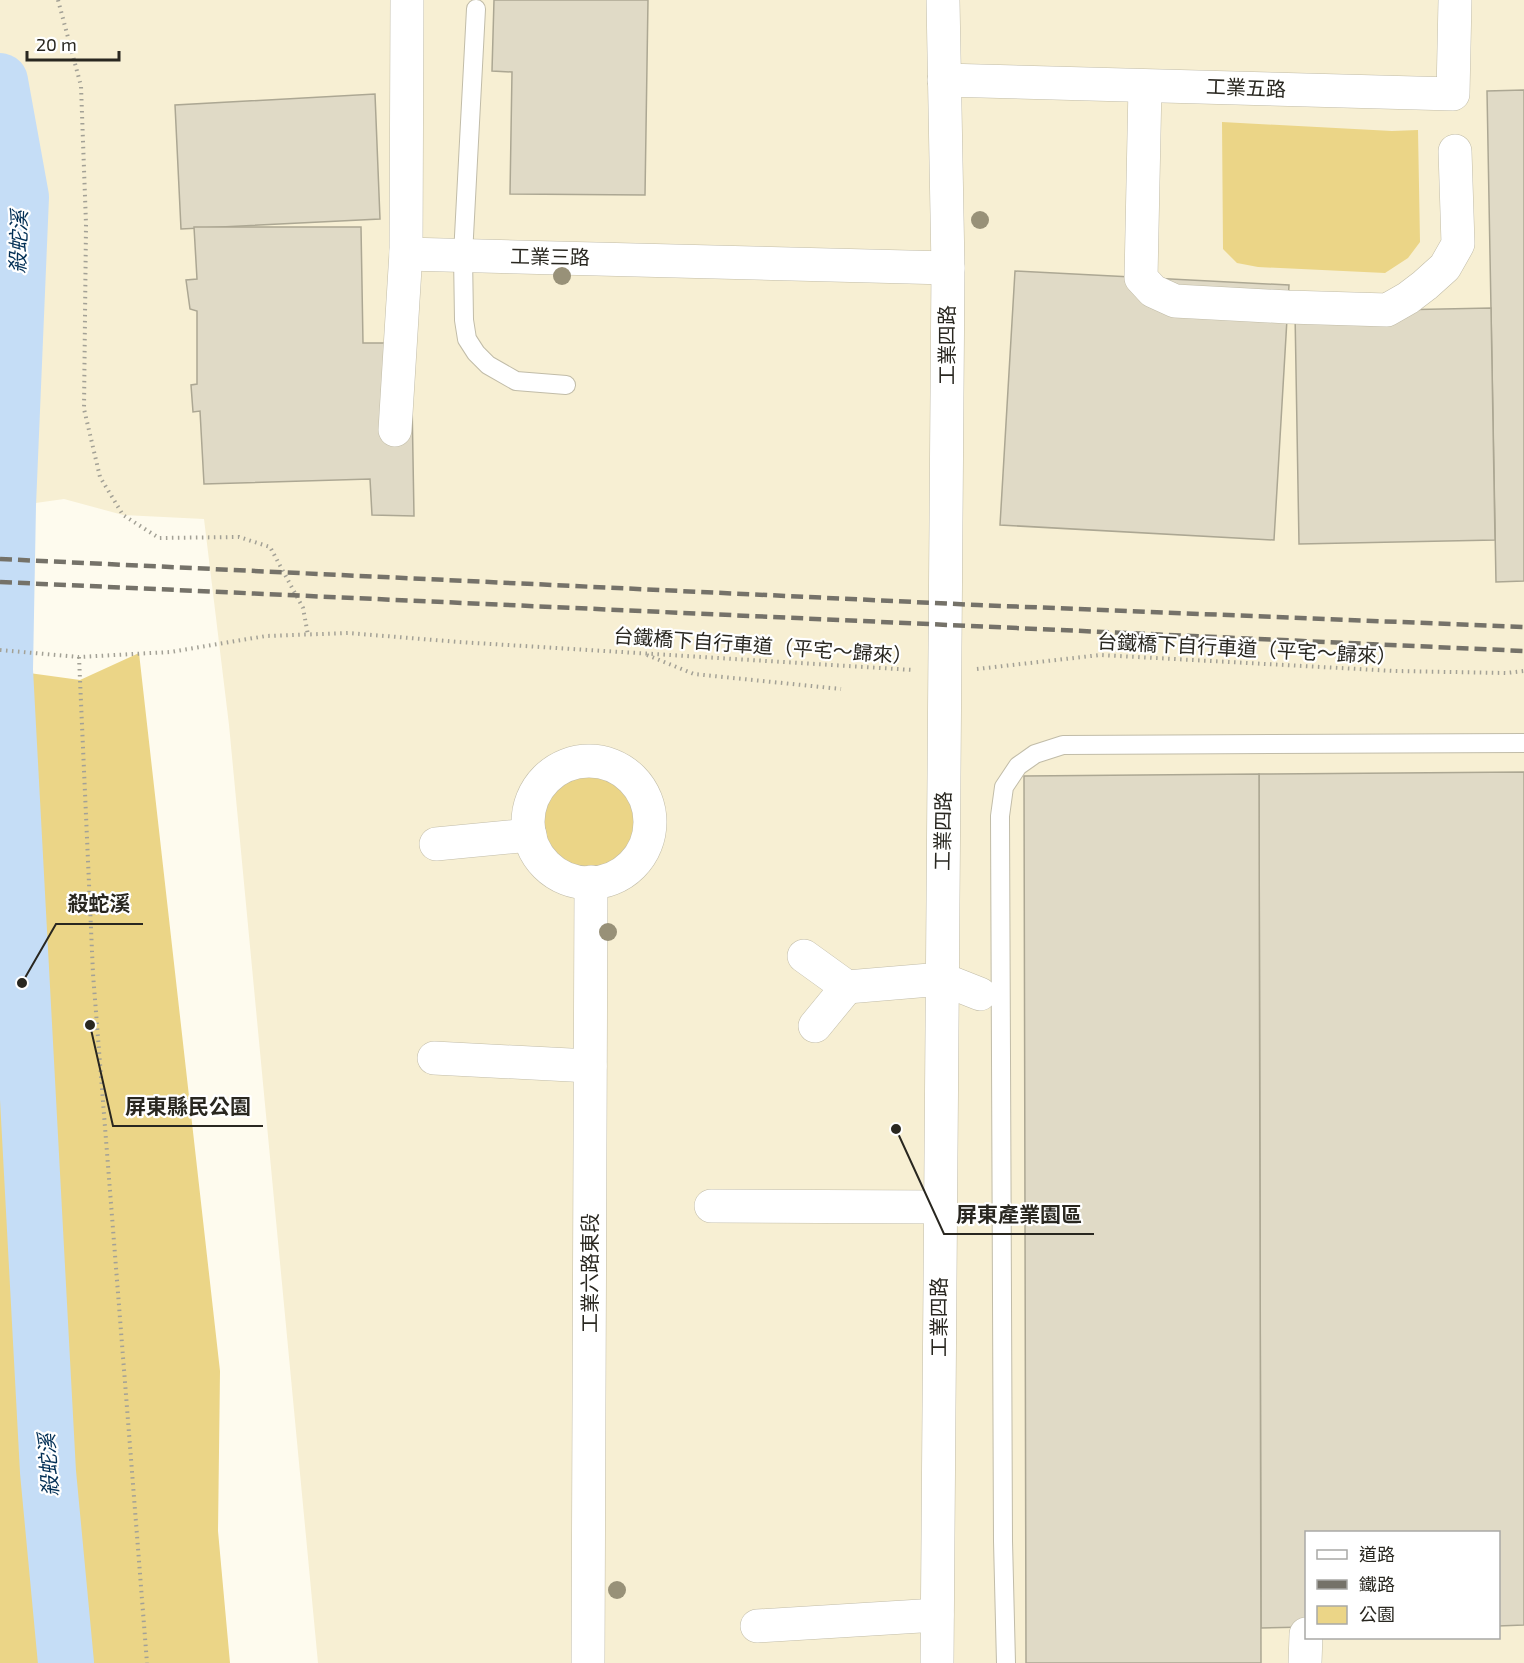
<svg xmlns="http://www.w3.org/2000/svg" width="1524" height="1663" font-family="'Exo 2','Noto Sans TC',sans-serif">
	<rect width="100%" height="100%" fill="#fefbee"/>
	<!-- built -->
	<path fill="#f7efd3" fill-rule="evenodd" d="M0 0H1524V1663H318L229 725 204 519 123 515 64 499 0 508ZM1306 1532H1498V1638H1306Z"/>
	<!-- green -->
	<g fill="#ebd587">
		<path d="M1222 122 1392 131 1418 130 1420 242 1408 258 1385 273 1258 267 1237 263 1223 249Z"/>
		<path d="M139 653 220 1371 218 1531 230 1663H0V669L80 680Z"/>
		<circle cx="589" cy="822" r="61"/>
	</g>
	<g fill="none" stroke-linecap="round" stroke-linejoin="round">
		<!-- river -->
		<path stroke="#c5ddf6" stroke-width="56" d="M0 81 21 197 8 505 5 670 48 1472 66 1663"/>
	</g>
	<!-- building -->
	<g fill="#e0dac6" stroke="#aca793" stroke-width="1.5">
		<path d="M494 0H648L645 195 510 194 512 72 492 71Z"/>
		<path d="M1524 90V581L1496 582 1487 91Z"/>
		<path d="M375 94 380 219 181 229 175 105Z"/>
		<path d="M194 227H361L363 343H411L414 516 372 515 370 479 204 484 200 411 193 412 191 385 197 384V311L190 309 186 280 197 279Z"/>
		<path d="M1015 271 1289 285 1274 540 1000 525Z"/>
		<path d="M1491 308 1495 540 1299 544 1295 312Z"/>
		<path d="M1524 772V1625L1498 1626V1532H1306V1627L1261 1628 1259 774Z"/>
		<path d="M1259 774 1261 1663H1026L1024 776Z"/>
	</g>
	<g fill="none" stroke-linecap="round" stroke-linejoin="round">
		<!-- service casing -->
		<g stroke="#c1bca8" stroke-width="20">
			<g id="service">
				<path d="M476 9 463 255 464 320 467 339 476 353 488 365 516 381 566 385"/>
				<path d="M1006 1663 1003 1541 1000 816 1004 787 1018 766 1035 754 1063 745 1524 743"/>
			</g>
		</g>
		<!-- minor casing -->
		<g stroke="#c1bca8" stroke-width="34">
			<g id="minor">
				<path d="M407 0 406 254 948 268"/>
				<path d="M944 80 1453 94 1455 0"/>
				<path d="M1145 86 1141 278 1153 291 1175 301 1288 307 1387 310 1408 298 1425 285 1445 267 1458 244 1455 151"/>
				<path d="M395 430 406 252"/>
				<circle cx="589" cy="822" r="61"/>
				<path d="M436 844 530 835"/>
				<path d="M804 956 847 987 815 1026"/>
				<path d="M847 987 942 979 980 994"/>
				<path d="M434 1058 590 1066"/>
				<path d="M711 1206 940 1207"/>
				<path d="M757 1626 937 1615"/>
				<path d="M588 1663 591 882"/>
				<path d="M937 1663 948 268 943 0"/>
				<path d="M1305 1663 1306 1634"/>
			</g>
		</g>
		<!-- path -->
		<g stroke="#a3a196" stroke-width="4" stroke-dasharray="1.5 4.5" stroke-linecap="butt">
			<path d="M58 0 81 86 86 224 84 409 100 477 123 515 159 538 239 537 270 547 303 608 308 635"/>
			<path d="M0 650 79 657 170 652 266 636 348 633 459 642 913 670"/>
			<path d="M647 655 694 674 841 689"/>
			<path d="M79 657 93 974 147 1663"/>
			<path d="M977 669 1100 655 1395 671 1506 673 1524 671"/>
		</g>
		<!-- service -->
		<use href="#service" stroke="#fff" stroke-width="18"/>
		<!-- minor -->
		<use href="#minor" stroke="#fff" stroke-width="33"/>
		<!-- rail -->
		<g stroke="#757269" stroke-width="4.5" stroke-dasharray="12 6" stroke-linecap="butt">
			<path d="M0 559 978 605 1524 627"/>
			<path d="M0 582 1524 651"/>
		</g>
	</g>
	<!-- trees -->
	<g fill="#989178">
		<circle cx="980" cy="220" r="9"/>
		<circle cx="562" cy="276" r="9"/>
		<circle cx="608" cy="932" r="9"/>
		<circle cx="617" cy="1590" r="9"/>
	</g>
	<g text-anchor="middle" stroke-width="4.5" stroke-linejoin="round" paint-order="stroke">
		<!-- street labels -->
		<g font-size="20" fill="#292720" stroke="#fff">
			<text transform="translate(1246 88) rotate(2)" y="7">工業五路</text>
			<text transform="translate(550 257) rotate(1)" y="7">工業三路</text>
			<text transform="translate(947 345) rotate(-90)" y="7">工業四路</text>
			<text transform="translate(763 646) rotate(4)" y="7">台鐵橋下自行車道（平宅～歸來）</text>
			<text transform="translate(1247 649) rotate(3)" y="7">台鐵橋下自行車道（平宅～歸來）</text>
			<text transform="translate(943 831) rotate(-89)" y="7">工業四路</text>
			<text transform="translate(590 1273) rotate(-90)" y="7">工業六路東段</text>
			<text transform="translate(939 1317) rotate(-90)" y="7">工業四路</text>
		</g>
		<!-- water labels -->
		<g font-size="21" font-style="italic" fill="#022f55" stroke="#fff">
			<text transform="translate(19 242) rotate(-88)" y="7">殺蛇溪</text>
			<text transform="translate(49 1465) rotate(-94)" y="7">殺蛇溪</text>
		</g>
	</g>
	<!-- callouts -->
	<path fill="none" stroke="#292720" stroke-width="2" d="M22 983L56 924H143M90 1025L113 1126H263M896 1129L944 1234H1094"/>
	<g fill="#292720" stroke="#fff" stroke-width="2">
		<circle cx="22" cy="983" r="6"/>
		<circle cx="90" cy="1025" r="6"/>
		<circle cx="896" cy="1129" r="6"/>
	</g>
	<g font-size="21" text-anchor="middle" font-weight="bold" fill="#292720" stroke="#fff" stroke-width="4.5" stroke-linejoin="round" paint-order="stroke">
		<text x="99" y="911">殺蛇溪</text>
		<text x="188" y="1114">屏東縣民公園</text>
		<text x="1019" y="1222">屏東產業園區</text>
	</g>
	<!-- legend -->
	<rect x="1305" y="1531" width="195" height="108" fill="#ffffff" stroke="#a9a9a6" stroke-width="1.5"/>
	<rect x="1317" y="1550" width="30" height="9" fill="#ffffff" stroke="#a9a9a6" stroke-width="1.5"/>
	<text x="1359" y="1561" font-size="18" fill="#292720">道路</text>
	<rect x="1317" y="1580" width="30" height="9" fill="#757269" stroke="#a9a9a6" stroke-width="1.5"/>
	<text x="1359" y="1591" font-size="18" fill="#292720">鐵路</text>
	<rect x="1317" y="1606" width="30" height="18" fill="#ebd587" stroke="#a9a9a6" stroke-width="1.5"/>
	<text x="1359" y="1621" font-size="18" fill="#292720">公園</text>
	<!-- scale -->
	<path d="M27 51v9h92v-9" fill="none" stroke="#292720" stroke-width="3"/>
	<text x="36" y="51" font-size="18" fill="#292720" stroke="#ffffff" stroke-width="4.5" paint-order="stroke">20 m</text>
</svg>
